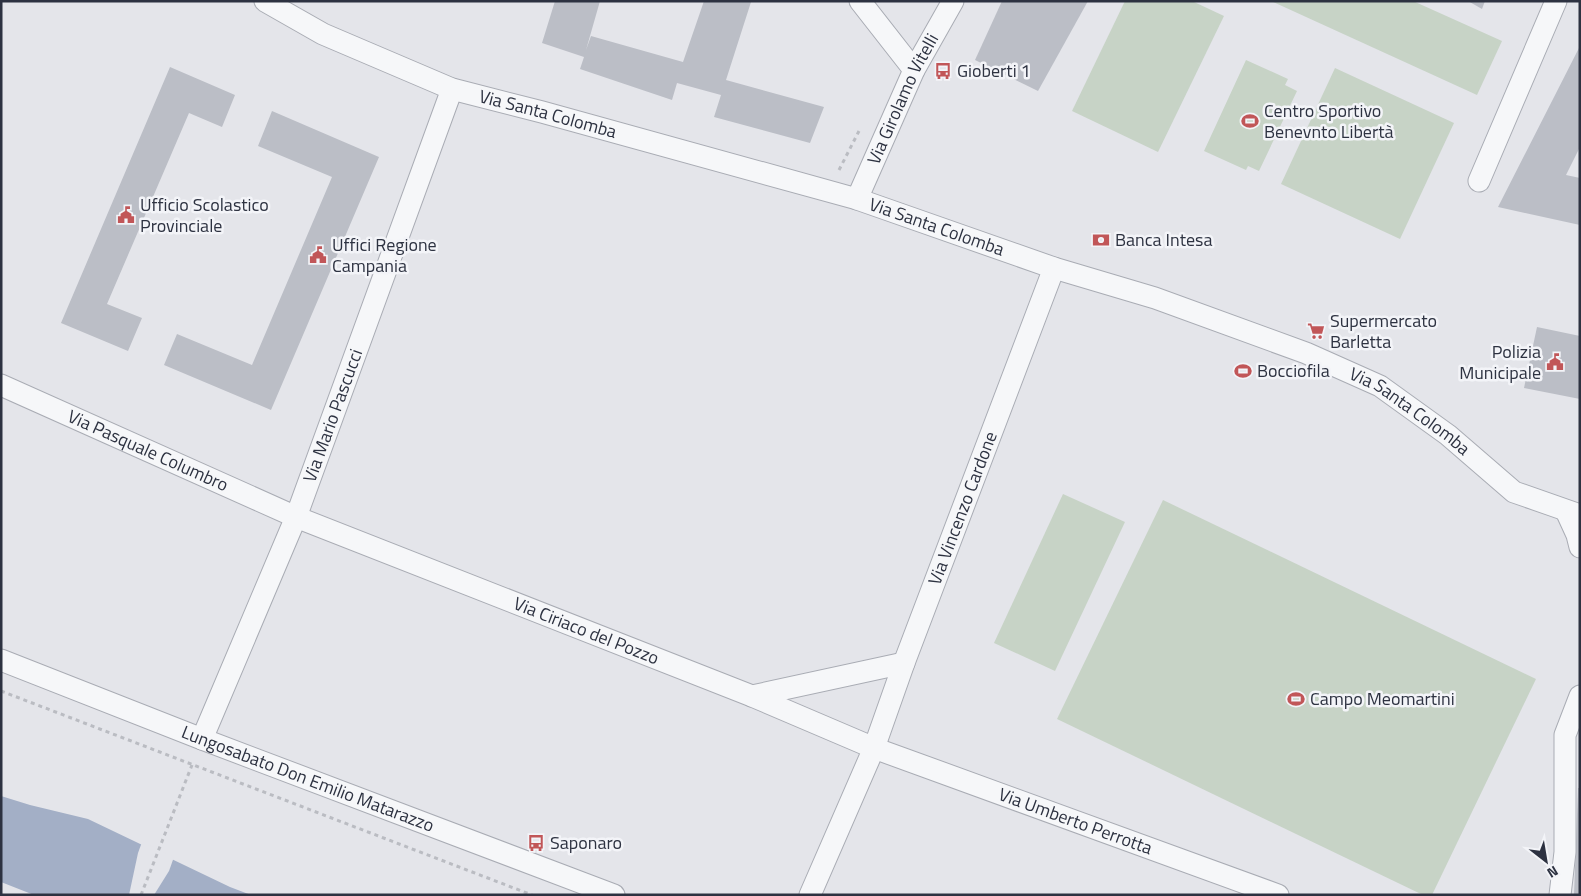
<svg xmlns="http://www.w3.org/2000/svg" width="1581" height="896" font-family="'Titillium Web',sans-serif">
	<rect width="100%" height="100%" fill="#e4e5ea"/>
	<!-- green -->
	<g fill="#c7d3c6">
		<path d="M1125 1H1192L1224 16 1158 152 1072 111Z"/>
		<path d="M1271 1H1413L1502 41 1477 95Z"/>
		<path d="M1246 60 1288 79 1285 85 1297 91 1259 171 1248 166 1246 170 1204 151Z"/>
		<path d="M1335 68 1454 123 1400 239 1281 184Z"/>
		<path d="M1063 494 1125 522 1055 671 994 643Z"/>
		<path d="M1163 500 1536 679 1432 895H1423L1057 719Z"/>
	</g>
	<!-- water -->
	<path fill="#a3afc6" d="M1 796 30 805 88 819 230 887 251 895H34L1 882Z"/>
	<!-- pier -->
	<path fill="#e4e5ea" d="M142 842 174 857 169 871 154 895H129L138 853Z"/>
	<!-- building -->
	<g fill="#bbbec6">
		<path d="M555 1H600L586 50 591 36 683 62 704 1 751 2 726 80 824 107 810 143 714 117 721 95 677 83 672 100 580 69 584 57 542 43Z"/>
		<path d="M1002 1H1088L1038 91 975 60Z"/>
		<path d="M1468 1H1485L1482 9Z"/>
		<path d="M1580 46V147L1566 175 1580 178V225L1498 207Z"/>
		<path d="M170 67 235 95 222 127 189 113 107 304 142 318 128 351 61 323Z"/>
		<path d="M272 111 379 157 271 410 164 365 177 334 252 365 332 177 258 146Z"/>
		<path d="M1537 327 1580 336V399L1524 388Z"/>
		<path d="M1578 788H1580V895H1574Z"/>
	</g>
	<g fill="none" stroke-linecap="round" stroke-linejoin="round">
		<!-- street casing -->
		<g stroke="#a9acb4" stroke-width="23">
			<g id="street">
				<path id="s1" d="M265 1 323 34 452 89 542 112 857 199 1054 268 1155 298 1306 353 1380 386 1448 435 1514 492 1580 515"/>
				<path d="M860 1 914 70"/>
				<path d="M1479 181 1556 1"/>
				<path id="s2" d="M857 199 914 70 953 1"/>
				<path id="s3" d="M1 385 296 517 752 696 874 748 1278 895"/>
				<path d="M1566 511 1577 535 1580 547"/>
				<path id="s4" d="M1 660 202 739 614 895"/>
				<path d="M752 696 904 663"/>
				<path id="s5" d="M202 739 296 517 452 89"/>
				<path id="s6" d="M810 895 874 748 904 663 1054 268"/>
				<path d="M1560 895 1565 852V735L1580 696"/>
			</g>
		</g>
		<!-- path -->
		<g stroke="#babcc2" stroke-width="3" stroke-dasharray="4 4" stroke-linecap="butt">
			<path d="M839 170 859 131"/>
			<path d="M1 691 532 895"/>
			<path d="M141 895 192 765"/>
		</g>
		<!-- street -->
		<use href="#street" stroke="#f6f7f9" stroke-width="21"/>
	</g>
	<!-- icons -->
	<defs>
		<g id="bus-bare" transform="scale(1.35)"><path d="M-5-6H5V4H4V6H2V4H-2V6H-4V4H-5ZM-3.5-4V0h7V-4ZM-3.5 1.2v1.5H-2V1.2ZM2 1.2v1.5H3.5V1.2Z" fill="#c15658" stroke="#f3f4f8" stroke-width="2.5" paint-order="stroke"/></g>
		<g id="stadium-bare" transform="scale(1.35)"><path d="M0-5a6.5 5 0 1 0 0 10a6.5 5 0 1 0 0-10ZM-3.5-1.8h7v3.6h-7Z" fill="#c15658" stroke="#f3f4f8" stroke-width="2.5" paint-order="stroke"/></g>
		<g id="civic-bare" transform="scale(1.35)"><path d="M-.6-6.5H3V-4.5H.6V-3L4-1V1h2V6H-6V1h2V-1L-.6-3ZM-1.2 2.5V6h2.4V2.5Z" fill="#c15658" stroke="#f3f4f8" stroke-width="2.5" paint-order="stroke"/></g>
		<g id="bank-bare" transform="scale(1.35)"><path d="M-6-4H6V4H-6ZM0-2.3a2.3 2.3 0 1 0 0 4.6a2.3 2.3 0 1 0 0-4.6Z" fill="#c15658" stroke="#f3f4f8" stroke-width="2.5" paint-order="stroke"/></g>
		<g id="supermarket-bare" transform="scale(1.35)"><path d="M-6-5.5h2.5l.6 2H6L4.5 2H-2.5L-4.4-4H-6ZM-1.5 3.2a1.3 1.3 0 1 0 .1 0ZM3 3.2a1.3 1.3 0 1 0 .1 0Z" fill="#c15658" stroke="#f3f4f8" stroke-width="2.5" paint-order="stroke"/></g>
	</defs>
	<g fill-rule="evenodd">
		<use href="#bus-bare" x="943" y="71"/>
		<use href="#stadium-bare" x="1250" y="121"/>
		<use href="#civic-bare" x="126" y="215"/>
		<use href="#bank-bare" x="1101" y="240"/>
		<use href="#civic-bare" x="318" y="255"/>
		<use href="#supermarket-bare" x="1316" y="331"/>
		<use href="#civic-bare" x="1555" y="362"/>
		<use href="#stadium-bare" x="1243" y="371"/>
		<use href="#stadium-bare" x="1296" y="699"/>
		<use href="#bus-bare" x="536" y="843"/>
	</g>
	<g text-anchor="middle" stroke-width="5" stroke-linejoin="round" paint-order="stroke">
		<!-- poi labels -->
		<g font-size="18" fill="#2d3241" stroke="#f3f4f8" text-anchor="start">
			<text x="957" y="77">Gioberti 1</text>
			<text x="1264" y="117">Centro Sportivo<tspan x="1264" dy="21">Benevnto Libertà</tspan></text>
			<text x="140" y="211">Ufficio Scolastico<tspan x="140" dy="21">Provinciale</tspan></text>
			<text x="1115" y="246">Banca Intesa</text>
			<text x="332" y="251">Uffici Regione<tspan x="332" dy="21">Campania</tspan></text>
			<text x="1330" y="327">Supermercato<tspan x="1330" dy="21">Barletta</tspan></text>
			<text x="1541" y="358" text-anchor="end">Polizia<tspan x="1541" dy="21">Municipale</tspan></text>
			<text x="1257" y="377">Bocciofila</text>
			<text x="1310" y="705">Campo Meomartini</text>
			<text x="550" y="849">Saponaro</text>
		</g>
		<!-- street labels -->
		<g font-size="18" fill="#2d3241" stroke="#f3f4f8">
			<text dy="6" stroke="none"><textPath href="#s2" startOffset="110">Via Girolamo Vitelli</textPath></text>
			<text dy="6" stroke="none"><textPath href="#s1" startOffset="306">Via Santa Colomba</textPath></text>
			<text dy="6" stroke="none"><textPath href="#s1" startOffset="711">Via Santa Colomba</textPath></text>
			<text dy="6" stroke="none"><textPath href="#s1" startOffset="1221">Via Santa Colomba</textPath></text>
			<text dy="6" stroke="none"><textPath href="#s5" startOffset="349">Via Mario Pascucci</textPath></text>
			<text dy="6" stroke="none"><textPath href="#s3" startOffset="161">Via Pasquale Columbro</textPath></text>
			<text dy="6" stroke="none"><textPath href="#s6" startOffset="416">Via Vincenzo Cardone</textPath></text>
			<text dy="6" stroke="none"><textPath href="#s3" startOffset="635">Via Ciriaco del Pozzo</textPath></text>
			<text dy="6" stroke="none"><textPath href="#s4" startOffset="329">Lungosabato Don Emilio Matarazzo</textPath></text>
			<text dy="6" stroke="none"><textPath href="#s3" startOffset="1160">Via Umberto Perrotta</textPath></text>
		</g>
	</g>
	<!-- border -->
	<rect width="1581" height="896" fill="none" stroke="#2d3241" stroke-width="5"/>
	<!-- north arrow -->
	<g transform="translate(1546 861) rotate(149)" stroke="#f3f4f8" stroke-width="4" paint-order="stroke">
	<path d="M0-4L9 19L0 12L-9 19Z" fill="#2d3241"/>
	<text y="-8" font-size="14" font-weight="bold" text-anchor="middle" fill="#2d3241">N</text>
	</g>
</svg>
